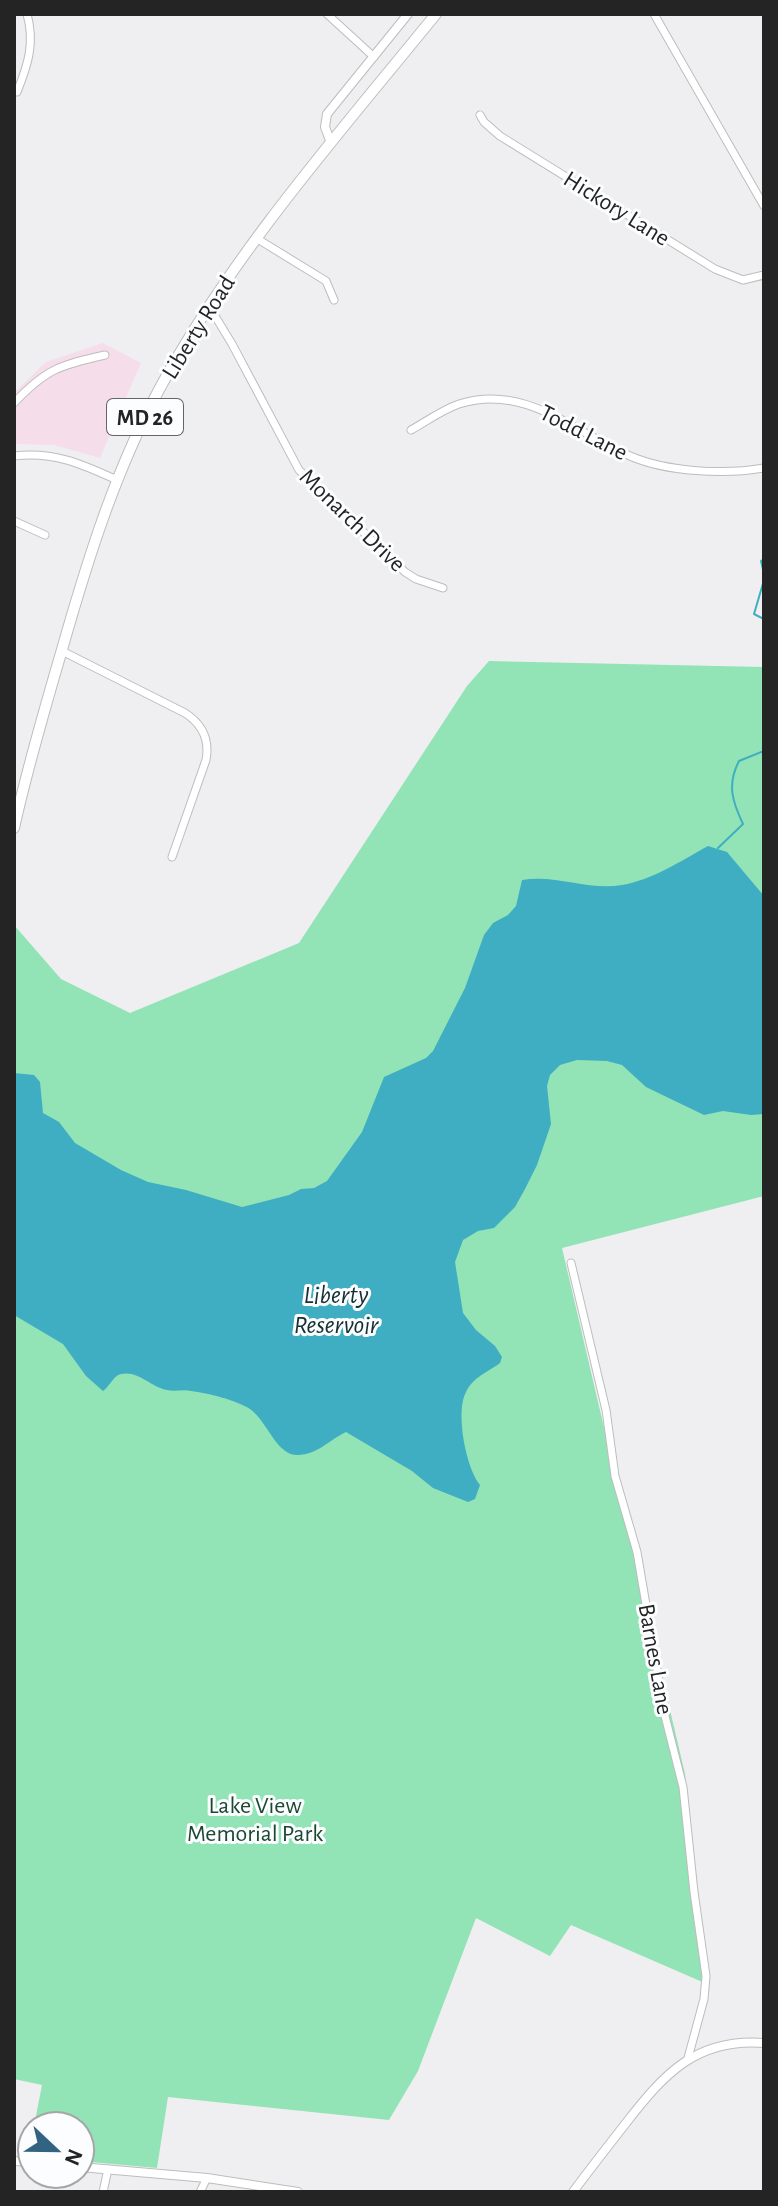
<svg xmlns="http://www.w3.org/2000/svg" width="778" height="2206" font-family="'Alegreya Sans',sans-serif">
	<rect width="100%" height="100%" fill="#efeff1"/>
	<!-- commercial -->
	<path fill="#f5deea" d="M103 343 141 363 100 458 54 445 14 444V393L46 362Z"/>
	<!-- green -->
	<path fill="#92e3b6" d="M489 661 764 667V1196L562 1248 685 1774 707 1984 571 1925 550 1956 476 1918 418 2071 389 2120 168 2097 157 2168 80 2161V2126H34L42 2085 14 2079V925L61 979 130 1013 299 943 467 686Z"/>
	<!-- water -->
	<path fill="#3faec2" d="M708 846 727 852 764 896V1114L751 1115 723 1111 704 1115 646 1087 622 1065 607 1061 577 1060 560 1065 550 1075 547 1086 551 1124 537 1165 525 1189 515 1207 494 1228 478 1231 463 1240 455 1262 463 1313 476 1330 495 1346 502 1357 500 1363C488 1372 473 1377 466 1392 455 1412 466 1468 480 1485L475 1499 468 1502 433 1488 412 1471 346 1432C329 1440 316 1456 296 1455 276 1454 267 1421 250 1409 236 1400 208 1393 191 1391 183 1389 174 1392 167 1390 151 1387 138 1370 121 1374 113 1376 110 1386 103 1391L86 1376 63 1344 14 1315V1073L34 1075 40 1082 43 1113 59 1122 75 1143 121 1170 148 1182 186 1190 242 1207 289 1195 301 1189 314 1188 327 1181 362 1132 384 1077 426 1058 433 1051 465 988 484 935 493 923 508 915 516 906 522 880C556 874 589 891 622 885 652 880 681 861 708 846Z"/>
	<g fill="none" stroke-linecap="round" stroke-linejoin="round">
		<!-- stream -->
		<g stroke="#3faec2" stroke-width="2">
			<path d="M764 559 761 561 764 574"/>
			<path d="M764 580 754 614 764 619"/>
			<path d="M718 848 743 824C732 801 727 784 739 761L764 751"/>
		</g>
		<!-- minor casing -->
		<g stroke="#bdbdbe" stroke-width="9">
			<g id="minor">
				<path d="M327 14 374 57"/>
				<path d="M654 14 764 206"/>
				<path d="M17 92C28 65 35 43 27 14"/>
				<path d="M480 115 484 122 500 136 715 269 743 280 764 275"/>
				<path d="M256 238 326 281 334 300"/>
				<path d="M206 311 215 316 232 344 299 470 405 572 416 579 443 588"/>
				<path d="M14 403C46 369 60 365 105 355"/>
				<path d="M411 430C427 421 442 410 459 404 525 383 574 432 630 456 667 472 725 475 764 468"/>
				<path d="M14 456C53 451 82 464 117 480"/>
				<path d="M14 521 45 535"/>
				<path d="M62 651 185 713C202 724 210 739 206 760L172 857"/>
				<path d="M571 1263 606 1410 615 1476 637 1552 665 1716 683 1787 694 1892 706 1976 704 1999 688 2058"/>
				<path d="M103 2192 108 2169"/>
				<path d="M200 2192 207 2178"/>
			</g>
		</g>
		<!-- tertiary casing -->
		<g stroke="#bdbdbe" stroke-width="10">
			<g id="tertiary">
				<path d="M331 143 325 127 327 114 408 14"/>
				<path d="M14 2161 32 2162"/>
				<path d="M80 2167 207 2178 298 2192"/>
				<path d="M573 2192C590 2169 608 2146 626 2123 664 2074 696 2038 764 2043"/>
			</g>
		</g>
		<!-- primary casing -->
		<g stroke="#bdbdbe" stroke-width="12">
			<path id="primary" d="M14 828C27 769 44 711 61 653 88 558 117 464 166 377 240 245 341 131 436 14"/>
		</g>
		<!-- minor -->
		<use href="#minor" stroke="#fff" stroke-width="7"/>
		<!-- tertiary -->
		<use href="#tertiary" stroke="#fff" stroke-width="8"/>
		<!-- primary -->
		<use href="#primary" stroke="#fff" stroke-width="10"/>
	</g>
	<g text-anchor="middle" stroke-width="6" stroke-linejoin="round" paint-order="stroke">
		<!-- shield labels -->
		<rect fill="#fcfdfe" stroke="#656565" stroke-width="2" x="107" y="399" width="76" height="36" rx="6"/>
		<g font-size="22" font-weight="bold" fill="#242424">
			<text x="145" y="425">MD 26</text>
		</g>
		<!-- street labels -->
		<g font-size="24" fill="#242424" stroke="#fcfdfe">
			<text transform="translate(617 208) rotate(32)" y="8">Hickory Lane</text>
			<text transform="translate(198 327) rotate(-58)" y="8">Liberty Road</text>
			<text transform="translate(584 432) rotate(27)" y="8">Todd Lane</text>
			<text transform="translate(353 520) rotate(44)" y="8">Monarch Drive</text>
			<text transform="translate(656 1659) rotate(80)" y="8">Barnes Lane</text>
		</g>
		<!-- park labels -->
		<g font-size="24" fill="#1c4832" stroke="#fcfdfe">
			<text x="255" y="1813">Lake View<tspan x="255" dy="28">Memorial Park</tspan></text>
		</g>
		<!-- water labels -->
		<g font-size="26" font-style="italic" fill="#162f34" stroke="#fcfdfe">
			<text x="336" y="1303">Liberty<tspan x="336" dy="30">Reservoir</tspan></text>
		</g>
	</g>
	<!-- border -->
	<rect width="778" height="2206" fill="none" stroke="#242424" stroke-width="32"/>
	<!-- north arrow -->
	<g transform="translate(56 2150) rotate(112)"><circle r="38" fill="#fcfdfe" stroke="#a6a6a7" stroke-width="2"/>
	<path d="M0-6L14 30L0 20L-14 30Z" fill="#326482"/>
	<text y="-12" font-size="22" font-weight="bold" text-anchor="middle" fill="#242424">N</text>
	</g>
</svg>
